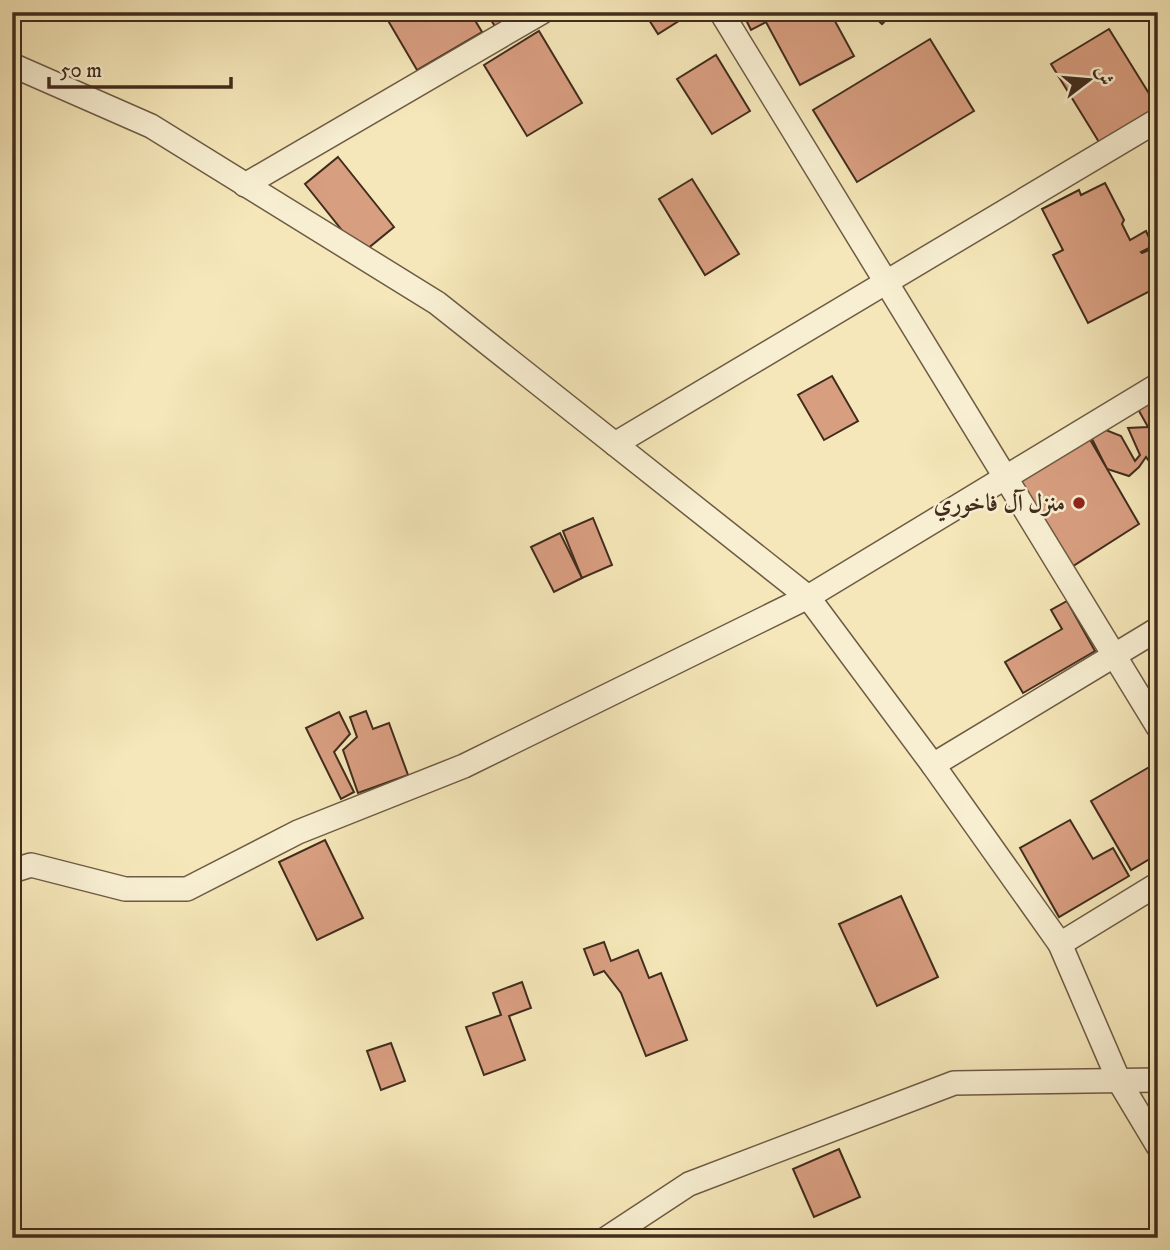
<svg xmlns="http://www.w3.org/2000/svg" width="1170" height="1250" font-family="'IM FELL DW Pica',Amiri,serif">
	<rect width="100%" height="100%" fill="#f5e7b9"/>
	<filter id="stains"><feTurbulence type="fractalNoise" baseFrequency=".00286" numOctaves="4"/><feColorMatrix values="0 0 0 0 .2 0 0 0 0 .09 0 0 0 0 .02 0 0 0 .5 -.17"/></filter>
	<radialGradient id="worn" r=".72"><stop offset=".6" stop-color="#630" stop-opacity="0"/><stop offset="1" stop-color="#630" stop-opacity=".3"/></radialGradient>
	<!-- building -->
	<g fill="#d89e80" stroke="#412c1d" stroke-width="2">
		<path d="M383 12H470L482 32 417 70Z"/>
		<path d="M486 12H528L498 31Z"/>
		<path d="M644 12H693L658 34Z"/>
		<path d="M755 12H830L854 56 800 85 766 22 751 30 745 18Z"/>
		<path d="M869 12H894L882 24Z"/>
		<path d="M1109 29 1158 108V113L1102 147 1051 64Z"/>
		<path d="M539 31 582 103 527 136 484 65Z"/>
		<path d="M930 39 974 111 857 182 813 110Z"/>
		<path d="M716 55 750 111 712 134 677 79Z"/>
		<path d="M338 157 394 227 361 254 305 184Z"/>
		<path d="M692 179 739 254 705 275 659 199Z"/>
		<path d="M1105 183 1124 220 1122 224 1130 240 1146 231 1153 246 1141 252 1142 253 1158 246V287L1088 323 1053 255 1063 250 1042 209 1079 190 1081 195Z"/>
		<path d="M832 376 858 421 824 440 798 395Z"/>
		<path d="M1158 397V474L1146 457 1139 467 1129 476 1107 469 1091 437 1106 430 1121 436 1135 461 1140 455 1128 428 1148 427 1134 402Z"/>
		<path d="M1088 436 1139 524 1070 568 1017 482Z"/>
		<path d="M593 518 612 565 582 578 563 531Z"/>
		<path d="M560 533 582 578 554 592 531 547Z"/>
		<path d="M1067 601 1095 651 1023 693 1005 662 1062 629 1051 610Z"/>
		<path d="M366 711 373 729 389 723 408 775 358 793 343 750 357 737 350 717Z"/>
		<path d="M339 712 350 734 334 752 354 792 341 799 306 728Z"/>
		<path d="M1151 766 1158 778V854L1131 870 1091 801Z"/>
		<path d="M1070 820 1093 859 1113 848 1129 876 1059 917 1020 848Z"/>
		<path d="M325 840 363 918 317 940 279 862Z"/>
		<path d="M901 896 938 977 877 1006 839 924Z"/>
		<path d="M604 942 611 961 638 950 649 978 661 973 687 1040 646 1056 621 993 604 971 594 975 584 949Z"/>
		<path d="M522 982 531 1008 509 1016 525 1060 484 1075 466 1027 501 1015 493 993Z"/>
		<path d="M391 1043 405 1081 381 1090 367 1051Z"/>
		<path d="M839 1149 860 1197 814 1217 793 1169Z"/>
	</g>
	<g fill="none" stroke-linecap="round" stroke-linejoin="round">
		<!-- street casing -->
		<g stroke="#6e5b44" stroke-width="26">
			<g id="street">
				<path d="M721 12 1158 727"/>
				<path d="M12 65 151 126 437 303 808 597 933 765 1060 944 1119 1081 1158 1146"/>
				<path d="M245 185 542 12"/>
				<path d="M615 444 1158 120"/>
				<path d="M933 765 1158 629"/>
				<path d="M12 871 31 865 125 889H187L298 832 464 766 808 597 1158 385"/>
				<path d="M1060 944 1158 884"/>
				<path d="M607 1238 689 1184 954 1083 1158 1080"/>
			</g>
		</g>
		<!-- street -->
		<use href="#street" stroke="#f8efd2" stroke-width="23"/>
	</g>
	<!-- markers -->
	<circle fill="#8f2418" stroke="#f8efd2" stroke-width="2.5" cx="1079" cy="503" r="7"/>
	<g text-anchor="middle" stroke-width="5" stroke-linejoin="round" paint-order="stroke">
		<!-- poi labels -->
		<g font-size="24" font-weight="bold" fill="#412c1d" stroke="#f8efd2" text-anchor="end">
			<text x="1065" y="511">منزل آل فاخوري</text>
		</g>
	</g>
	<!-- margin -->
	<rect width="1170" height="1250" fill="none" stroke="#f5e7b9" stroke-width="42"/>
	<rect x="14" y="14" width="1142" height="1222" fill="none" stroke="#412c1d" stroke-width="3.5"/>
	<rect x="21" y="21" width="1128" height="1208" fill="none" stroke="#412c1d" stroke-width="2"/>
	<!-- north arrow -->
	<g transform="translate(1089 80) rotate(74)" stroke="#f8efd2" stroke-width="5" paint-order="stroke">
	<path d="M0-5L12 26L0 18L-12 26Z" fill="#412c1d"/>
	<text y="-10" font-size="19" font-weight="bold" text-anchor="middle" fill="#412c1d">ش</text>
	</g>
	<!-- scale -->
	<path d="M49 77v10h182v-10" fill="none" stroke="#412c1d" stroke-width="3.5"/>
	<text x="60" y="77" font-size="21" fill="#412c1d" stroke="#f8efd2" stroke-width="5" paint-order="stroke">50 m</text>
	<rect width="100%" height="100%" filter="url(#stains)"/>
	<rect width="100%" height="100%" fill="url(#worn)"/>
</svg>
